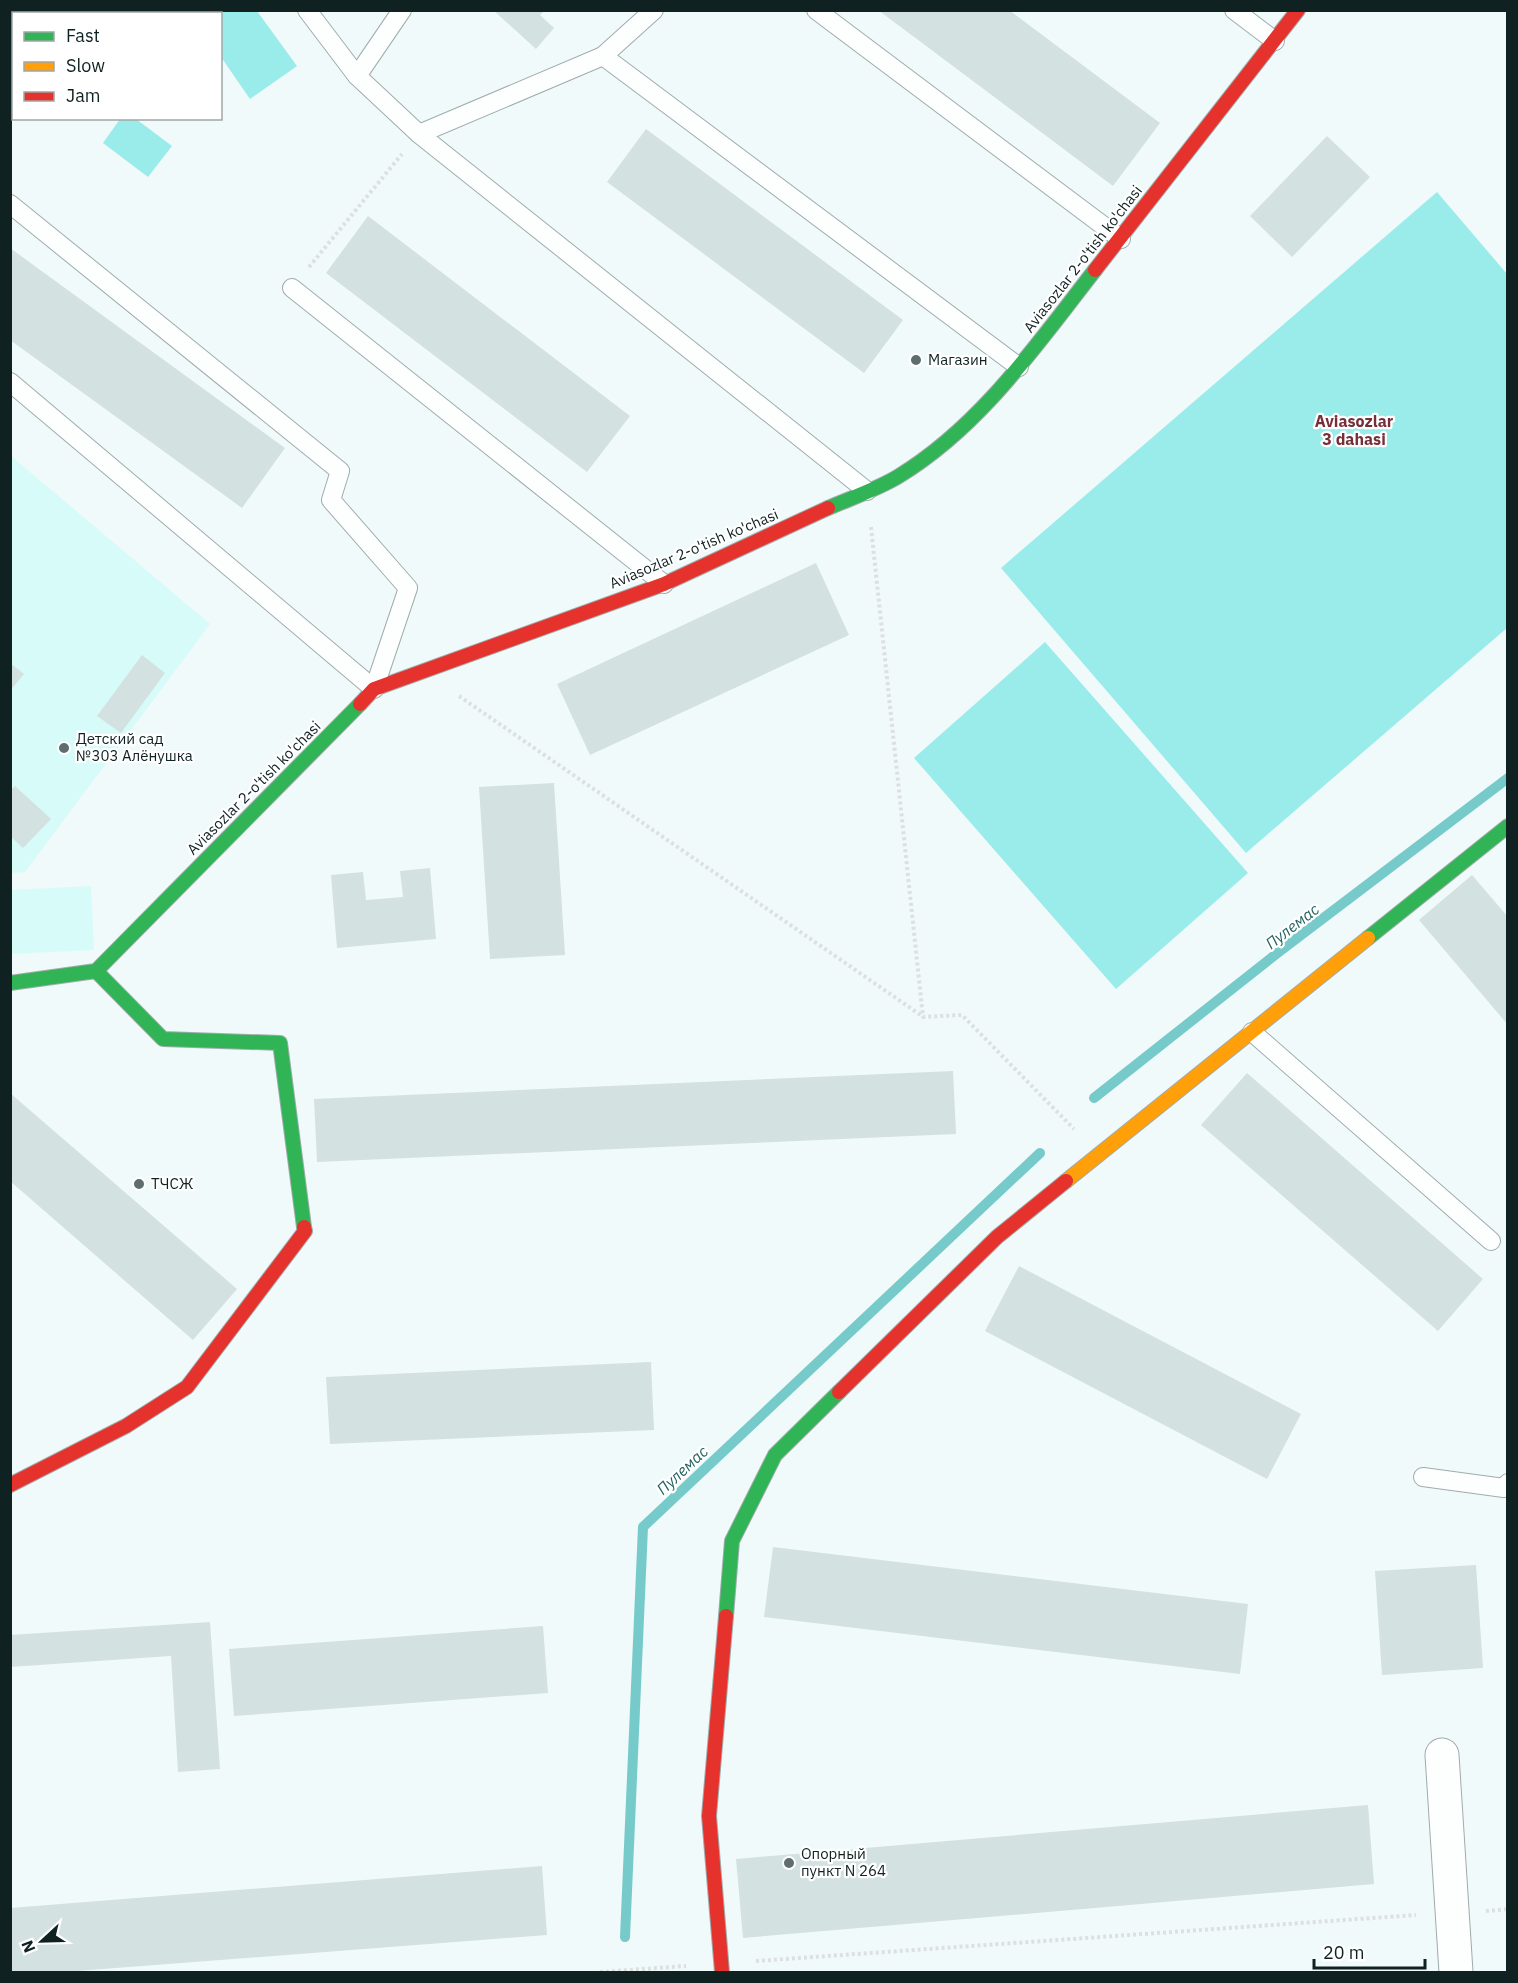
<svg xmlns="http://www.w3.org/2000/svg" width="1518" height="1983" font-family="'IBM Plex Sans',sans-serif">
	<rect width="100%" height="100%" fill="#f0fafa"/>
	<!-- built -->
	<g fill="#d7fbf9">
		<path d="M11 456 210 624 25 872 11 873Z"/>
		<path d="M91 886 94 950 11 954 10 890Z"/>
	</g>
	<!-- green -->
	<g fill="#9aeceb">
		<path d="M188 11H257L297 66 250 99 221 57 220 14 190 13Z"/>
		<path d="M120 119H136L172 146 148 177 103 143Z"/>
		<path d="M1437 192 1507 274V628L1246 853 1001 568Z"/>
		<path d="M1045 642 1248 873 1116 989 914 758Z"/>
	</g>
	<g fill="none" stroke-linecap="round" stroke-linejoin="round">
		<!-- stream -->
		<g stroke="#76cbca" stroke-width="10">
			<path d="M1094 1098 1280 951 1508 778"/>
			<path d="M625 1937 643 1527 1040 1153"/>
		</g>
	</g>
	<!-- building -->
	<g fill="#d4e1e1">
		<path d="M10 10H29L27 14H14V32L10 37Z"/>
		<path d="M493 10H545L540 15 554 28 536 49Z"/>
		<path d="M878 10H1009L1160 123 1113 186Z"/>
		<path d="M646 129 903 320 864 373 607 182Z"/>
		<path d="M1327 136 1370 177 1292 257 1250 216Z"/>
		<path d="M368 216 630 416 587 472 326 273Z"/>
		<path d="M10 248 285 448 242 508 10 340Z"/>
		<path d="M816 563 849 635 590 755 557 684Z"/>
		<path d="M142 655 165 673 121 733 97 716Z"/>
		<path d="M10 663 24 674 10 691Z"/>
		<path d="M554 783 565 955 490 959 479 787Z"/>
		<path d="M15 786 51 819 23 848 10 836V791Z"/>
		<path d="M430 868 436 939 337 948 331 875 363 872 366 900 403 897 400 871Z"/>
		<path d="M1472 875 1508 917V1025L1419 920Z"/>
		<path d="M953 1071 956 1134 317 1162 314 1099Z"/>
		<path d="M1247 1073 1483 1279 1438 1331 1201 1125Z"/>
		<path d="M10 1093 237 1289 193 1340 10 1181Z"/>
		<path d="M1019 1266 1301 1414 1267 1479 985 1331Z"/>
		<path d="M651 1362 654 1430 330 1444 326 1377Z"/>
		<path d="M773 1547 1248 1604 1240 1674 764 1617Z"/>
		<path d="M1476 1565 1483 1668 1382 1675 1375 1571Z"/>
		<path d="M210 1622 220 1769 178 1772 171 1656 10 1667V1635Z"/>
		<path d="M543 1626 548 1693 234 1716 229 1649Z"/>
		<path d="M1368 1805 1374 1884 743 1938 736 1859Z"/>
		<path d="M542 1866 547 1935 64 1972H10V1908Z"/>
	</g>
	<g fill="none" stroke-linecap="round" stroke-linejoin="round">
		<!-- lane casing -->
		<g stroke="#a0acac" stroke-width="20">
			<g id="lane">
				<path d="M307 10 357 76 419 134 867 491"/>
				<path d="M816 10 1121 239"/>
				<path d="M1234 10 1275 41"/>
				<path d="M65 14 68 10"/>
				<path d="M603 56 1019 367"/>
				<path d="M357 76 402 10"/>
				<path d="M10 90 14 86"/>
				<path d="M419 134 603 56 654 10"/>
				<path d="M10 204 340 471 331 500 408 588 374 689 10 382"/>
				<path d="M292 288 664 584"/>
				<path d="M1252 1032 1491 1241"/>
				<path d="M1423 1477 1504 1488 1508 1483"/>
			</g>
		</g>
		<!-- street casing -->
		<g stroke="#a0acac" stroke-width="35">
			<path id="street" d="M1442 1755 1456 1972"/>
		</g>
		<!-- fast casing -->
		<g stroke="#a0acac" stroke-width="16">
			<g id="fast">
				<path d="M828 508C851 498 878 489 899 476 981 426 1037 344 1095 270"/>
				<path d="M1368 938 1508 826"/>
				<path d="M96 971 163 1039 280 1043 304 1227"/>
				<path d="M10 983 96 971 360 704"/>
				<path d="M726 1616 732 1541 775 1455 839 1392"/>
			</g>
		</g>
		<!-- slow casing -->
		<g stroke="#a0acac" stroke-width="16">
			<path id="slow" d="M1066 1181 1368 938"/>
		</g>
		<!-- jam casing -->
		<g stroke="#a0acac" stroke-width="16">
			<g id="jam">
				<path d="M1095 270 1298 10"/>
				<path d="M360 704 374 689 664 584 828 508"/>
				<path d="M839 1392 997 1237 1066 1181"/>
				<path d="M10 1485 126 1426 187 1387 305 1231 304 1227"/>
				<path d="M722 1972 709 1816 726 1616"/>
			</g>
		</g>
		<!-- path -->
		<g stroke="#dce0e0" stroke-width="4" stroke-dasharray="3 3" stroke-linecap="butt">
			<path d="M309 267 402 154"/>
			<path d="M871 527 923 1017 962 1015 1074 1129"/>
			<path d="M459 696 922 1016"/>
			<path d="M1486 1911 1508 1909"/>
			<path d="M756 1961 1416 1915"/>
			<path d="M600 1972 686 1966"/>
		</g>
		<!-- lane -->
		<use href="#lane" stroke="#fdfefe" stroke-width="18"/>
		<!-- street -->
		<use href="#street" stroke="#fdfefe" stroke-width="33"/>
		<!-- fast -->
		<use href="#fast" stroke="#30b455" stroke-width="14"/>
		<!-- slow -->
		<use href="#slow" stroke="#ff9f0a" stroke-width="14"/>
		<!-- jam -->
		<use href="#jam" stroke="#e5322d" stroke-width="14"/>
	</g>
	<!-- markers -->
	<g fill="#5e6d6d" stroke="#fff" stroke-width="2">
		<circle cx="916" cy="360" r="6"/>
		<circle cx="64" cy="748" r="6"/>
		<circle cx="139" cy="1184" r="6"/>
		<circle cx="789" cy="1863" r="6"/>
	</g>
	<g text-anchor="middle" stroke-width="4.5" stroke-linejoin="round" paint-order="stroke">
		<!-- street labels -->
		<g font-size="15" fill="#102121" stroke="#fff">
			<text transform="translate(1083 259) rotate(-52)" y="5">Aviasozlar 2-o'tish ko'chasi</text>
			<text transform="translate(694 549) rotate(-23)" y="5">Aviasozlar 2-o'tish ko'chasi</text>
			<text transform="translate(254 788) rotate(-45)" y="5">Aviasozlar 2-o'tish ko'chasi</text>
		</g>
		<!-- poi labels -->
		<g font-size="15" fill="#102121" stroke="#fff" text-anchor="start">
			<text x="928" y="365">Магазин</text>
			<text x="76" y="744">Детский сад<tspan x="76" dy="17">№303 Алёнушка</tspan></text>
			<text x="151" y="1189">ТЧСЖ</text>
			<text x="801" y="1859">Опорный<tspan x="801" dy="17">пункт N 264</tspan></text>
		</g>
		<!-- neighbourhood labels -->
		<g font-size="16" font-weight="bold" fill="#762f39" stroke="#fff">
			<text x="1354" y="427">Aviasozlar<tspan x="1354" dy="18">3 dahasi</tspan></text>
		</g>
		<!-- water labels -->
		<g font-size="16" font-style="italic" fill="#236261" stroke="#fff">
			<text transform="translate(1292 926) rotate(-38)" y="6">Пулемас</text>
			<text transform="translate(682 1470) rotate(-43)" y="6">Пулемас</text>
		</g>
	</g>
	<!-- border -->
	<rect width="1518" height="1983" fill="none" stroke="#102121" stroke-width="24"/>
	<!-- legend -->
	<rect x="12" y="12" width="210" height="108" fill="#ffffff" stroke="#9fa6a6" stroke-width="1.5"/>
	<rect x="24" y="32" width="30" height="9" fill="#30b455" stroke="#9fa6a6" stroke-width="1.5"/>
	<text x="66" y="42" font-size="18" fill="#102121">Fast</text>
	<rect x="24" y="62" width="30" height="9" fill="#ff9f0a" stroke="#9fa6a6" stroke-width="1.5"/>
	<text x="66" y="72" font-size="18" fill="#102121">Slow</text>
	<rect x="24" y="92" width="30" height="9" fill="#e5322d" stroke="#9fa6a6" stroke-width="1.5"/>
	<text x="66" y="102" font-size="18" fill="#102121">Jam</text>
	<!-- north arrow -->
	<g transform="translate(42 1941) rotate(248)" stroke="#ffffff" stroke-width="4.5" paint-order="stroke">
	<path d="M0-4.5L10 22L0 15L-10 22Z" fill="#102121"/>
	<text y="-9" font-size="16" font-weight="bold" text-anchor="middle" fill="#102121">N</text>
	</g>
	<!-- scale -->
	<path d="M1314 1959v9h111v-9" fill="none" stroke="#102121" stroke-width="3"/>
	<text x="1323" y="1959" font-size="18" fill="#102121" stroke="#ffffff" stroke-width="4.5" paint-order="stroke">20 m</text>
</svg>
